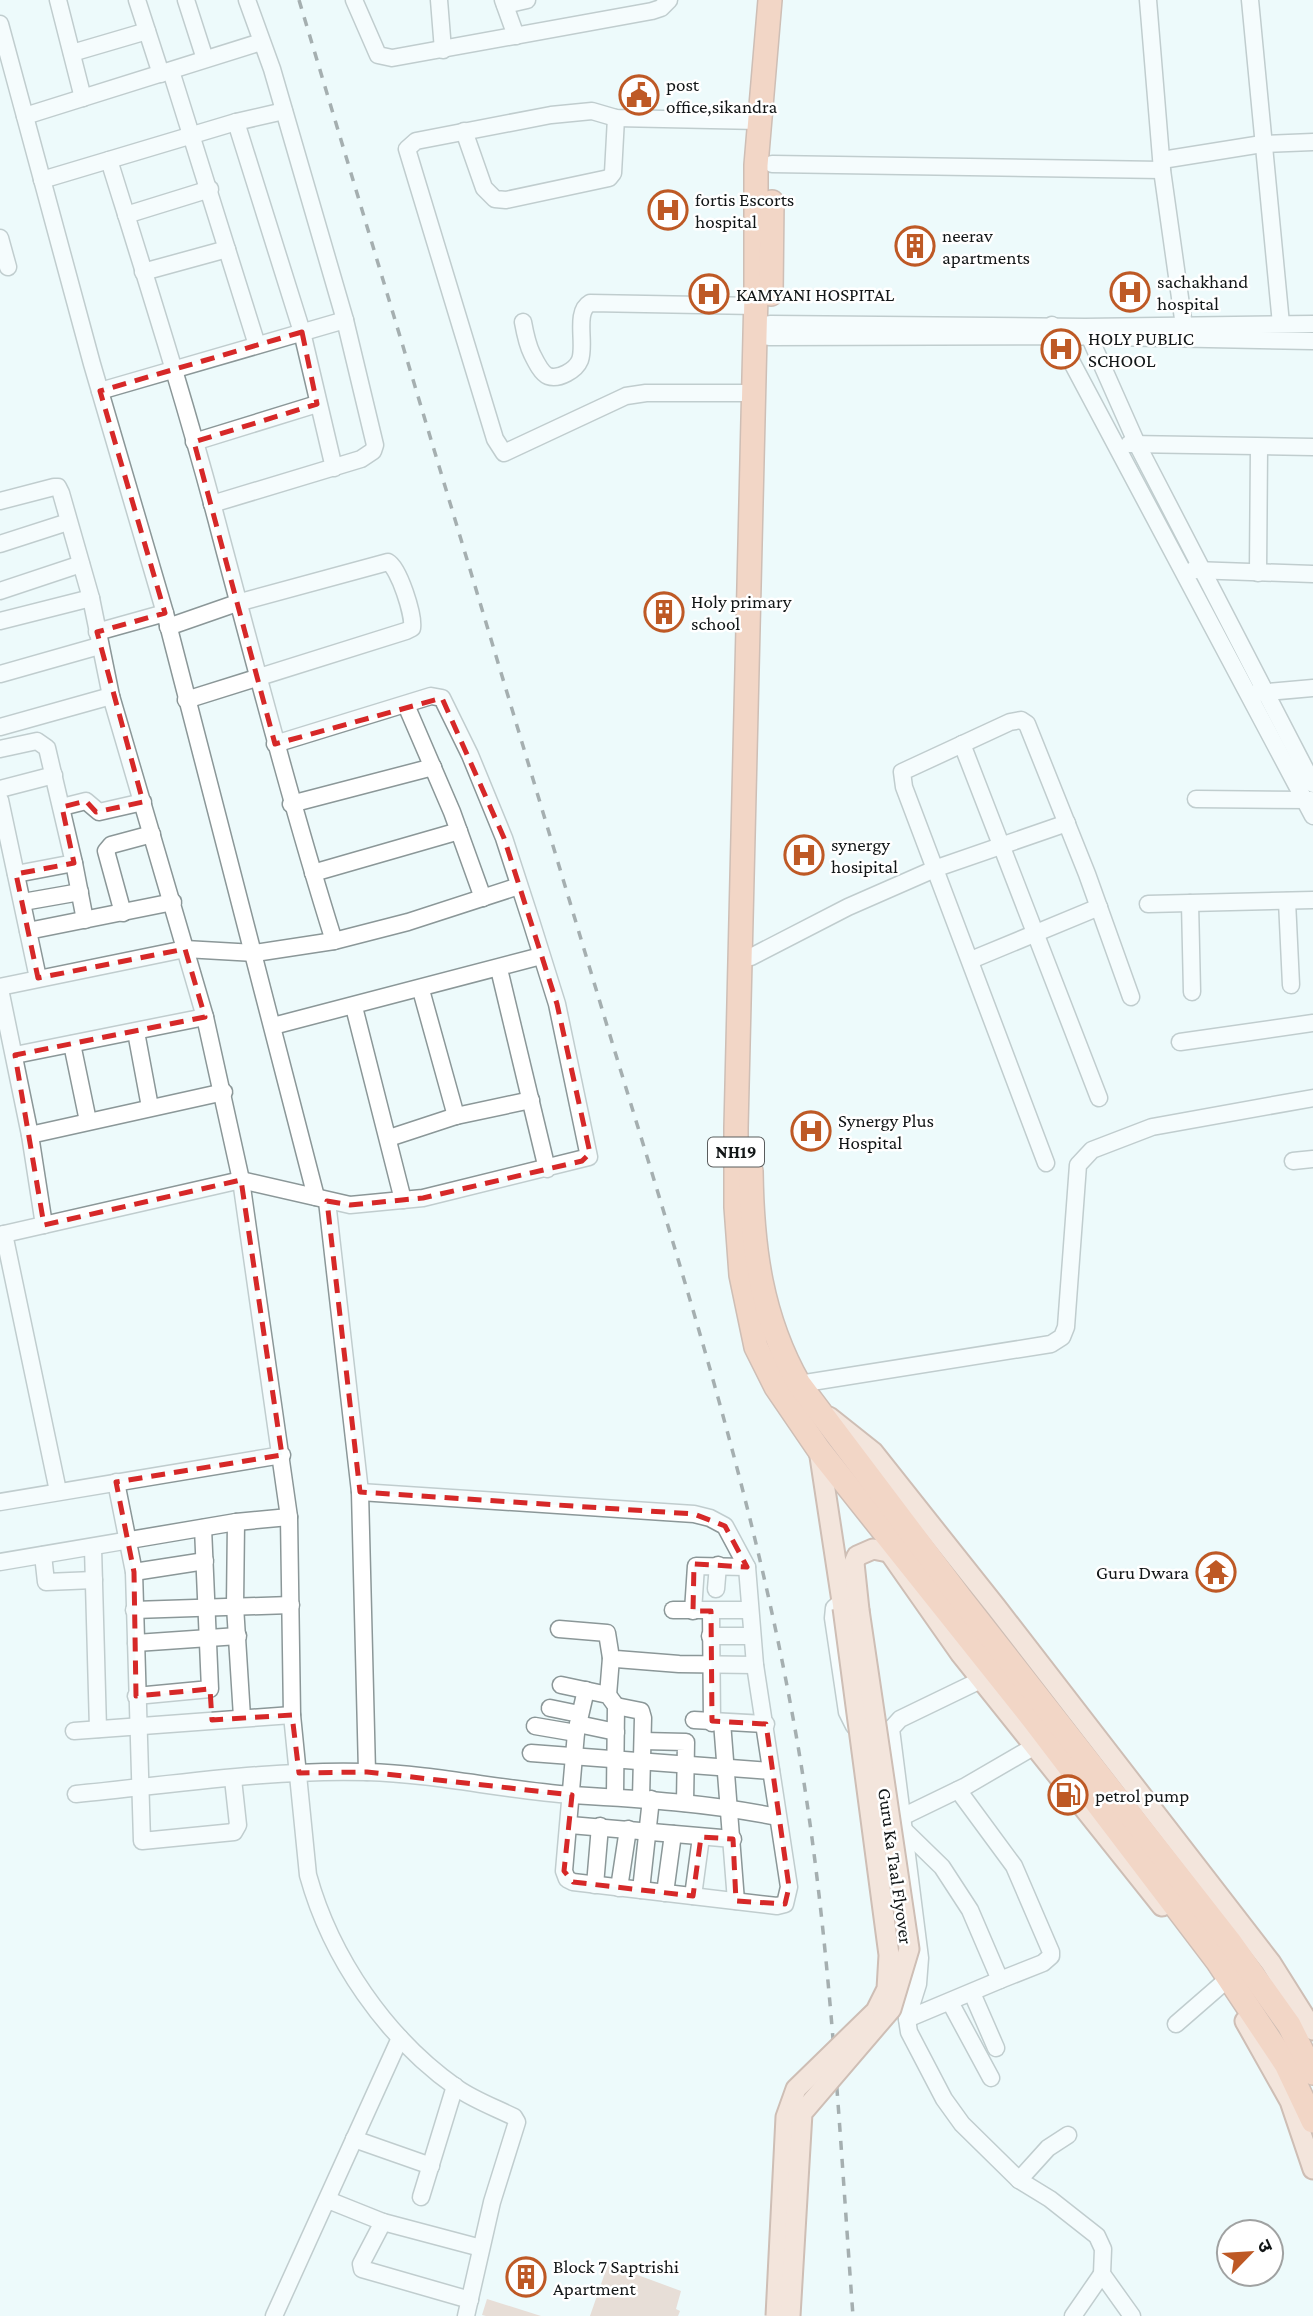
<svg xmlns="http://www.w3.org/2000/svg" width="1313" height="2316" font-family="'Crimson Pro','Noto Sans Devanagari',serif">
	<rect width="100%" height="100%" fill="#edfafb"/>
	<!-- green -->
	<g fill="#e0bcac">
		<path d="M608 2264 681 2291 676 2309 680 2311 678 2316H590Z"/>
		<path d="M487 2299 541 2316H486L482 2315Z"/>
	</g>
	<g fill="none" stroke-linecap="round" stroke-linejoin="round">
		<!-- minor casing -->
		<g stroke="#8b9798" stroke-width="19">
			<g id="minor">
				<path d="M58 0 83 98"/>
				<path d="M137 0 161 74"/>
				<path d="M186 0 205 59"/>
				<path d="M354 0 378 55 392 58 652 11 661 8 669 0"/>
				<path d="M439 0 443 50"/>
				<path d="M503 0 516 36"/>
				<path d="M1148 0 1162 170 1184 326"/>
				<path d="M1250 0 1281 324"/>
				<path d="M505 5 527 0"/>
				<path d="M0 24 92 364 165 613 316 1197"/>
				<path d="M72 53 147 31"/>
				<path d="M171 71 257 345"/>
				<path d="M25 116 261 42"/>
				<path d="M236 122 302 332 334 468"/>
				<path d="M464 131 484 188 495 199 506 200 609 178 613 173 616 118"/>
				<path d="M109 160C148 285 188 410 221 537 257 672 292 807 334 941"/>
				<path d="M1162 160 1262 144 1313 142"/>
				<path d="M772 164 1162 170"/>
				<path d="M42 180 236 122 284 111"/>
				<path d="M126 215 210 189"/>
				<path d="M0 238 8 267"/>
				<path d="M143 272 227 249"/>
				<path d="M523 322C525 333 527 344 532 354 535 360 541 373 548 376 559 380 576 370 580 360 586 344 574 312 590 303L756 306"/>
				<path d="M770 324 1085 327 1313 324"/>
				<path d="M1052 325 1313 816"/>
				<path d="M1086 329 1137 444 1313 784"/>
				<path d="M769 337 1058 336 1313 341"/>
				<path d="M100 391 345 320"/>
				<path d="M754 393H646L626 396 504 453 495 439 407 149 416 141 551 115 592 111 616 118 759 121"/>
				<path d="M194 442 317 404"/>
				<path d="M1129 444 1313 447"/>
				<path d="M0 501 54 487H58L61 493 91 598 111 696 205 1017 241 1180 289 1517 292 1715 308 1875C331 1958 386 2038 457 2088 474 2100 496 2108 514 2117L517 2122 492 2202 466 2316"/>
				<path d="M212 504 361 459 373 451 375 445 345 320 272 69 247 0"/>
				<path d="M0 544 68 522"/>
				<path d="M1193 570 1313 574"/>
				<path d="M1258 573 1259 448"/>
				<path d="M0 591 81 564"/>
				<path d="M0 621 91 598"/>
				<path d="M168 627 237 603 388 562C399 568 414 615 412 628L406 631 186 700"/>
				<path d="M97 632 165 613"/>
				<path d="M0 674 99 646"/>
				<path d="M1257 693 1313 688"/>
				<path d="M406 705 452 812 483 898"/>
				<path d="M0 727 111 696"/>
				<path d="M962 744 1099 1098"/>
				<path d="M0 749 37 741 47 748 74 863 16 874"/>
				<path d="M0 789 54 775"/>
				<path d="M1196 799 1311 800"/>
				<path d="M0 800 38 978"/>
				<path d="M291 804 433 767"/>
				<path d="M62 807 86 801 99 812 143 802"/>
				<path d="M74 863 85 920"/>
				<path d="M313 873 459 831"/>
				<path d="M1287 901 1291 985"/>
				<path d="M23 902 80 892"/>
				<path d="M1190 903 1192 992"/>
				<path d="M1148 904 1313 900"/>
				<path d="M123 913 106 851 111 845 152 834"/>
				<path d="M28 931 173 902"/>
				<path d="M751 957 848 907 937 868 1067 823"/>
				<path d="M971 960 1099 907"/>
				<path d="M499 969 547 1169"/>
				<path d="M0 987 185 949 255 953 334 941 408 922 519 886"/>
				<path d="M0 989 30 1135 44 1225"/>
				<path d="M421 990 456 1116"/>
				<path d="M354 1007 403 1200"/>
				<path d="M273 1026 541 956"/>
				<path d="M136 1032 150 1107"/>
				<path d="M1180 1042 1313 1023"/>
				<path d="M72 1044 88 1121"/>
				<path d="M15 1055 205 1017"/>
				<path d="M30 1135 224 1092"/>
				<path d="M389 1138 456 1116 531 1100"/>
				<path d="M1293 1161 1313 1159"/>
				<path d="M1046 1163 904 787 902 772 1010 722 1021 720 1027 724 1087 874 1131 997"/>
				<path d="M327 1201 360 1492 367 1772"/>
				<path d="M4 1234 58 1491"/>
				<path d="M0 1235 241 1180 350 1205 423 1198 589 1157 557 1004 531 921 504 838 470 755 442 698 431 696 275 744"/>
				<path d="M799 1384 1051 1344 1062 1337 1066 1327 1078 1165 1092 1150 1152 1127 1313 1098"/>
				<path d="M116 1482 134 1572 142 1841 234 1832 238 1825 233 1779"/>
				<path d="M360 1492 694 1514 710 1518 725 1526 747 1567 755 1665 789 1887 785 1904 777 1906 573 1882 567 1879 564 1871 576 1733 586 1690"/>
				<path d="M0 1502 282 1455"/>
				<path d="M236 1522 235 1606 242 1717"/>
				<path d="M93 1548 98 1729"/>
				<path d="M43 1555 46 1582 94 1580"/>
				<path d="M0 1562 236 1522 289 1517"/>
				<path d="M134 1572 205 1561"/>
				<path d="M716 1589 718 1565"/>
				<path d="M842 1601 834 1608 833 1618 847 1712 854 1726"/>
				<path d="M134 1610 291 1605"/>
				<path d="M673 1610H750"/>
				<path d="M693 1611 696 1566 747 1567"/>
				<path d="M711 1611 712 1723"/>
				<path d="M559 1629 607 1633 611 1658 616 1659 679 1664 755 1665"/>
				<path d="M710 1636H752"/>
				<path d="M136 1643 238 1636"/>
				<path d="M991 1675 900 1719 891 1729 920 1958 918 1984 907 2019 909 2032 944 2099 962 2124 1019 2180 1050 2199 1097 2236 1103 2249 1102 2274 1132 2316"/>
				<path d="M561 1685 608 1695 616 1706 615 1795"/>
				<path d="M608 1695 611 1658"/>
				<path d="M136 1696 210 1689 203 1528"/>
				<path d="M616 1706 641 1711 643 1718 641 1798"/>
				<path d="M550 1708 579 1714"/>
				<path d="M694 1720 766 1724"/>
				<path d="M722 1722 736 1901"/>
				<path d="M578 1724 616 1732"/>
				<path d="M535 1726 576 1733"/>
				<path d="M74 1731 292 1715"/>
				<path d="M643 1741 686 1742 685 1803"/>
				<path d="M531 1753 771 1771"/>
				<path d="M958 1790 1014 1866 1051 1952V1956L1043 1963 1000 1980"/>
				<path d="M76 1794C171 1785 270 1769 367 1772 435 1774 503 1790 572 1795 641 1799 709 1803 777 1817"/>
				<path d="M902 1817 966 1786 1033 1747"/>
				<path d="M570 1825 733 1839"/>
				<path d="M904 1830 942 1867 970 1910 1000 1980 907 2019"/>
				<path d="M595 1885 600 1826"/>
				<path d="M619 1888 628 1829"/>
				<path d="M641 1890 651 1799"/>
				<path d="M665 1893 673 1834"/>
				<path d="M693 1896 701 1837"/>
				<path d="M972 1993 996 2048"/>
				<path d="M950 2002 991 2078"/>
				<path d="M1176 2024 1222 1984"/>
				<path d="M354 2139 431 2166"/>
				<path d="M1019 2180 1048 2148 1068 2135"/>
				<path d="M421 2197 455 2086"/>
				<path d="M328 2200 383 2222 361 2264 362 2269 470 2300"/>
				<path d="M383 2222 481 2248"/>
				<path d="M274 2316 400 2038"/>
				<path d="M1073 2316 1102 2274"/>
			</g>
		</g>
		<!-- major casing -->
		<g stroke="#a8765f" stroke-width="23">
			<g id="major">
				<path d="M829 1417 873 1452 996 1607 1271 1963 1313 2030"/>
				<path d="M819 1450 843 1608"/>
				<path d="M892 1556 960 1653 1162 1906"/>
				<path d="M859 1610 854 1563 857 1556 873 1549 903 1555"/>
				<path d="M1245 2021 1290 2101 1313 2169"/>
			</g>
		</g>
		<!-- highway casing -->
		<g stroke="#a8765f" stroke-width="26">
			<g id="highway">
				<path d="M770 0 756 165V294L736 1128V1207L741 1275 756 1347 776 1387 819 1450 1034 1720 1218 1962 1286 2064 1313 2121"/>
				<path d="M771 294 772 202"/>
				<path d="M751 1171C752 1248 761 1317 799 1384L962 1600 1229 1941 1289 2025 1313 2073"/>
			</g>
		</g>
		<!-- minor -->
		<use href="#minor" stroke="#fff" stroke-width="16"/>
		<!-- major -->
		<use href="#major" stroke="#fbccb6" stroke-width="19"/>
		<!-- highway -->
		<use href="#highway" stroke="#f9aa86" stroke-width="23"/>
		<!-- rail -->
		<path stroke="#4e5556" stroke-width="3.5" stroke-dasharray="9 9" stroke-linecap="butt" d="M299 0C398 330 497 659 596 989 667 1226 746 1463 791 1707 829 1908 838 2113 853 2316"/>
		<!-- major-bridge casing -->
		<g stroke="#a8765f" stroke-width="23" stroke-linecap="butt">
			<g id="major-bridge">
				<path d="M776 2316 786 2117 796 2089 876 2011 887 1989 889 1955 843 1608"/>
				<path d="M790 2316 802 2113 891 2009 909 1949 859 1610"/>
			</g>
		</g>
		<!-- major-bridge -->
		<use href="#major-bridge" stroke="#fbccb6" stroke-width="19"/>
	</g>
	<!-- marked area -->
	<path d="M0 0H1313V2316H0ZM302 332 317 404 194 442 275 744 442 698 504 838 557 1004 590 1153 582 1161 423 1198 350 1205 327 1201 360 1492 694 1514 725 1526 747 1567 694 1564 693 1611H711L712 1721 766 1724 789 1887 785 1904 736 1901 733 1839 701 1837 693 1896 573 1882 564 1871 572 1795 367 1772 299 1773 292 1715 212 1720 210 1689 136 1696 134 1572 116 1482 282 1455 241 1180 44 1225 15 1055 205 1017 185 949 38 978 16 874 74 863 62 807 86 801 96 812 143 802 97 632 165 613 100 391Z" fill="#edfafb" fill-opacity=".55" fill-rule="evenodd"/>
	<path fill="none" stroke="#d62828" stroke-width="5" stroke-dasharray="14 9" stroke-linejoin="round" d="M302 332 317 404 194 442 275 744 442 698 504 838 557 1004 590 1153 582 1161 423 1198 350 1205 327 1201 360 1492 694 1514 725 1526 747 1567 694 1564 693 1611H711L712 1721 766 1724 789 1887 785 1904 736 1901 733 1839 701 1837 693 1896 573 1882 564 1871 572 1795 367 1772 299 1773 292 1715 212 1720 210 1689 136 1696 134 1572 116 1482 282 1455 241 1180 44 1225 15 1055 205 1017 185 949 38 978 16 874 74 863 62 807 86 801 96 812 143 802 97 632 165 613 100 391Z"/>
	<!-- icons -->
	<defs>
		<g id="civic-ring" transform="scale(2.0125)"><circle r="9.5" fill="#fff" stroke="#be5925" stroke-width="1.5"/><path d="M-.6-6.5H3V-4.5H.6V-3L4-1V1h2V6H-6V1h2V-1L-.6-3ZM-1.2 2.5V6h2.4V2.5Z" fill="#be5925"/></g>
		<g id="hospital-ring" transform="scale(2.0125)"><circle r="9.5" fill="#fff" stroke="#be5925" stroke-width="1.5"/><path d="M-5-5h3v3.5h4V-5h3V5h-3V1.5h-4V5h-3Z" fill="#be5925"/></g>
		<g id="building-ring" transform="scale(2.0125)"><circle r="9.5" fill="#fff" stroke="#be5925" stroke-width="1.5"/><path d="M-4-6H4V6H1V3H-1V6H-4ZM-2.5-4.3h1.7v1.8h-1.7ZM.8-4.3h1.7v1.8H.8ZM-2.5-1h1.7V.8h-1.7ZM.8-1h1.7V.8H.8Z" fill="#be5925"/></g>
		<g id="temple-ring" transform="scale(2.0125)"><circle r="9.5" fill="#fff" stroke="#be5925" stroke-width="1.5"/><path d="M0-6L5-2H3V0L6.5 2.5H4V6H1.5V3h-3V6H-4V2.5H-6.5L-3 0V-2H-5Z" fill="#be5925"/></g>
		<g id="fuel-ring" transform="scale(2.0125)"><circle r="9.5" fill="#fff" stroke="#be5925" stroke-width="1.5"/><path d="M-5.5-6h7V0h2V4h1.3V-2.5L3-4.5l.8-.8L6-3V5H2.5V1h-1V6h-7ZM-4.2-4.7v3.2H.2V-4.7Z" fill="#be5925"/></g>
	</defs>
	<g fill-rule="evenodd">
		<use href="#civic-ring" x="639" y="95"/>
		<use href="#hospital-ring" x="668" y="210"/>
		<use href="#building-ring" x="915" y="246"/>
		<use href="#hospital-ring" x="1130" y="292"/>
		<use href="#hospital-ring" x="709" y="294"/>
		<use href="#hospital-ring" x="1061" y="349"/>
		<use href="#building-ring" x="664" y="612"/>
		<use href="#hospital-ring" x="804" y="855"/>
		<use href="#hospital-ring" x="811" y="1131"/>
		<use href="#temple-ring" x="1216" y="1572"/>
		<use href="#fuel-ring" x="1068" y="1795"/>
		<use href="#building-ring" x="526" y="2277"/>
	</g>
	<g text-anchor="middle" stroke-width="5" stroke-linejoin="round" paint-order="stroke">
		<!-- shield labels -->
		<rect fill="#fff" stroke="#595c5d" stroke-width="2" x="708" y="1137.5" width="56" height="29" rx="5"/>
		<g font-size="18" font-weight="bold" fill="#121617">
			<text x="736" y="1158">NH19</text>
		</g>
		<!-- poi labels -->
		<g font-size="19" fill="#121617" stroke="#fff" text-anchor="start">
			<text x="666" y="91">post<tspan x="666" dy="22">office,sikandra</tspan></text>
			<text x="695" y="206">fortis Escorts<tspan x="695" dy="22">hospital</tspan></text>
			<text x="942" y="242">neerav<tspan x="942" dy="22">apartments</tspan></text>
			<text x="1157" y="288">sachakhand<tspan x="1157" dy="22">hospital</tspan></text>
			<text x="736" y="301">KAMYANI HOSPITAL</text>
			<text x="1088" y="345">HOLY PUBLIC<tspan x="1088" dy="22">SCHOOL</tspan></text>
			<text x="691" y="608">Holy primary<tspan x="691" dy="22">school</tspan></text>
			<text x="831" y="851">synergy<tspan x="831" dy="22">hosipital</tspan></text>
			<text x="838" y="1127">Synergy Plus<tspan x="838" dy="22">Hospital</tspan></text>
			<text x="1189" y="1579" text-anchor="end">Guru Dwara</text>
			<text x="1095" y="1802">petrol pump</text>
			<text x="553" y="2273">Block 7 Saptrishi<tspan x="553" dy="22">Apartment</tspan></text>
		</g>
		<!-- street labels -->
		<g font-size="19" fill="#121617" stroke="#fff">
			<text transform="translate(896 1866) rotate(82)" y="7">Guru Ka Taal Flyover</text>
		</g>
	</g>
	<!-- north arrow -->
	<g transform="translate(1250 2253) rotate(65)"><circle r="33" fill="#ffffff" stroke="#a0a2a2" stroke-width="2"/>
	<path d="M0-5L12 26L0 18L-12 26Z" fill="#be5925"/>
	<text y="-10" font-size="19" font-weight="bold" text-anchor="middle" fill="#121617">उ</text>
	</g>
</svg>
